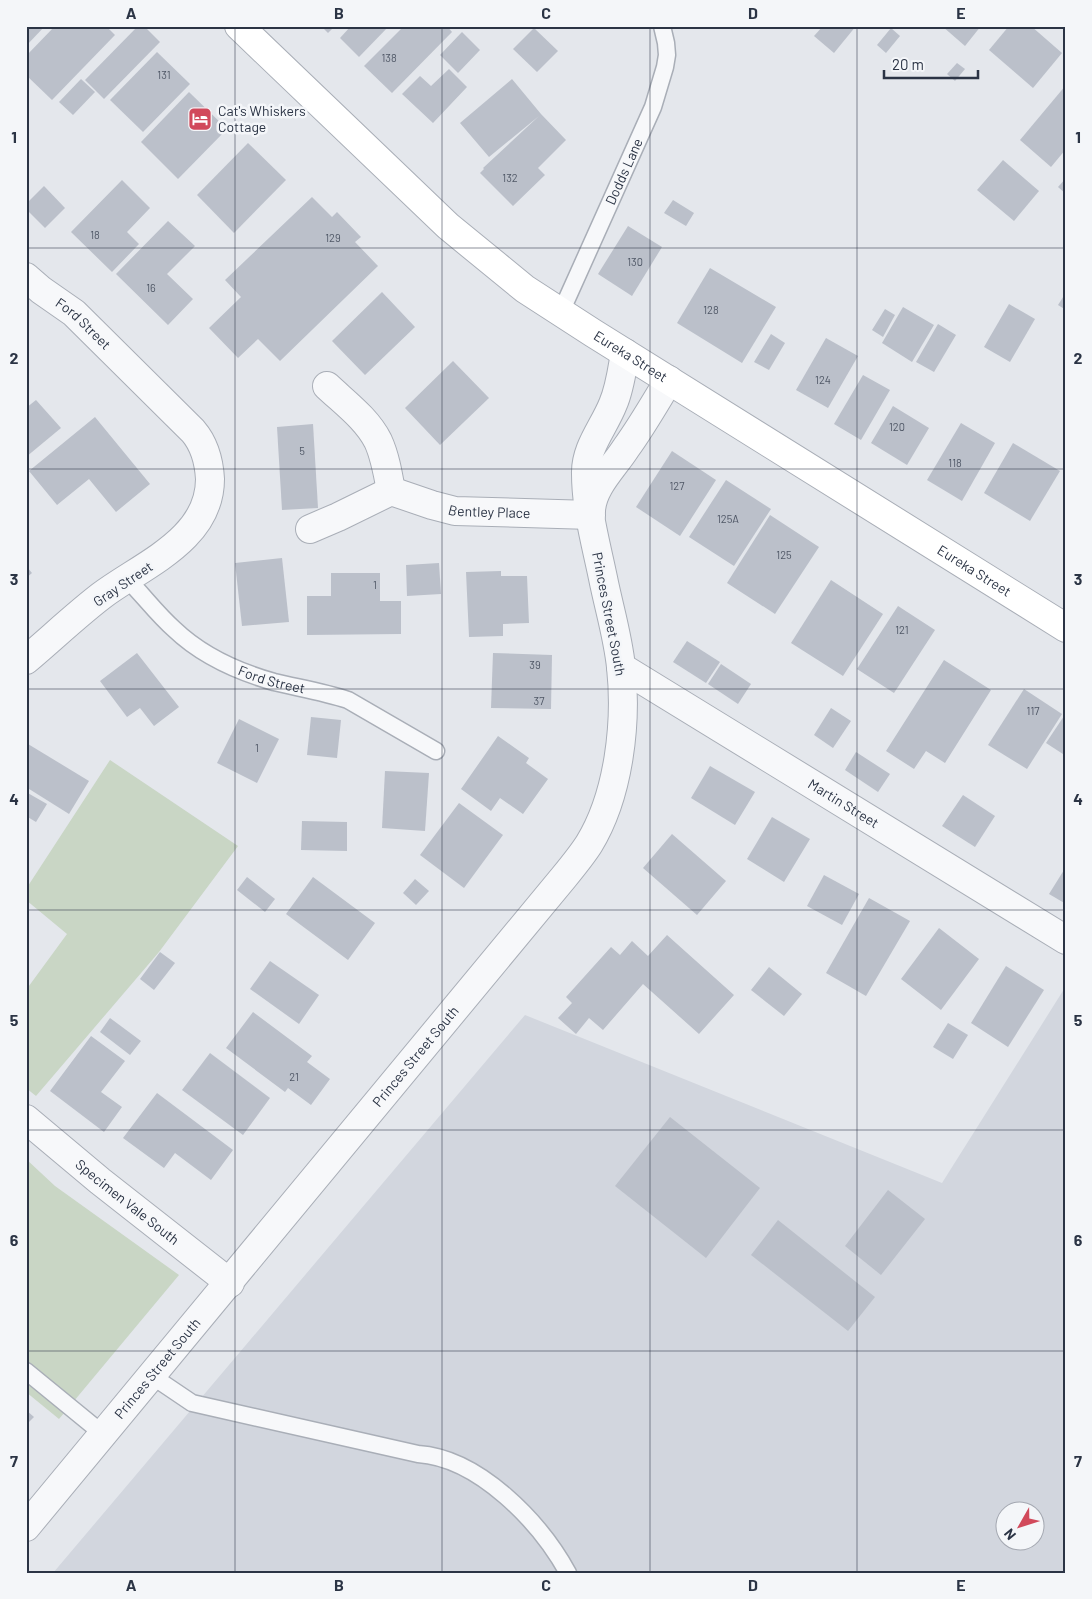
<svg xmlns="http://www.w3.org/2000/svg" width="1092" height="1599" font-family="Barlow,sans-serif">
	<rect width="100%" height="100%" fill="#e4e7ec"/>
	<!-- built -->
	<path fill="#d2d6de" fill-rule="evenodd" d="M1066 986V1573H53L525 1015 942 1183ZM1004 1512H1034V1542H1004Z"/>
	<!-- green -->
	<g fill="#c9d6c5">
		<path d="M110 760 238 846 159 952 36 1096 26 1088V990L67 934 26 900V889Z"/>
		<path d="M26 1159 55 1186 179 1275 59 1419 26 1392Z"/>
	</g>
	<!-- building -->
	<g fill="#bbc0ca">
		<path d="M26 26H45L26 46Z"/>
		<path d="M55 26H106L115 35 52 100 26 75V56Z"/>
		<path d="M138 26H144L160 42 104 99 85 80Z"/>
		<path d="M321 26H335L328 33Z"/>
		<path d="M351 26H389L359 57 340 38Z"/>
		<path d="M404 26H447L452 32 392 93 364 66Z"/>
		<path d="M823 26H856L834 53 814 36Z"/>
		<path d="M942 26H981L965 46Z"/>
		<path d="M1009 26H1031L1062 53 1033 88 989 50Z"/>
		<path d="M534 28 558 51 537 72 513 49Z"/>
		<path d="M891 28 900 36 886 53 877 45Z"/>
		<path d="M462 32 480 50 458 73 440 55Z"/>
		<path d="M157 52 190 84 143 132 110 100Z"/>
		<path d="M957 63 965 69 955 81 947 74Z"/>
		<path d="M449 69 467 87 433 123 402 94 420 76 431 86Z"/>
		<path d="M81 79 95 92 73 115 59 102Z"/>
		<path d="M512 79 541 114 566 140 538 168 545 175 513 206 480 173 484 169 483 168 539 116 489 157 460 123Z"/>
		<path d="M1066 85V149L1051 167 1020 140Z"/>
		<path d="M189 92 227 129 178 179 141 142Z"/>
		<path d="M248 143 286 180 234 233 197 195Z"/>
		<path d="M1003 160 1039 191 1014 221 977 190Z"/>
		<path d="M1066 178V194L1058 187Z"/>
		<path d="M122 180 150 208 127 232 139 244 112 272 71 232Z"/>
		<path d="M44 186 65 208 45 228 26 209V204Z"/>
		<path d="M312 197 332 217 337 212 361 237 355 242 378 266 280 361 258 339 238 358 209 328 241 297 225 280Z"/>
		<path d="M673 200 694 213 686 226 664 213Z"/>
		<path d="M168 221 195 246 167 274 193 299 168 325 116 274Z"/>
		<path d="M628 226 662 247 632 296 598 274Z"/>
		<path d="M710 268 776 307 742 363 677 323Z"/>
		<path d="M382 292 415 327 365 375 332 341Z"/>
		<path d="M1065 294 1066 295V310L1058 305Z"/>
		<path d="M1009 304 1035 319 1010 362 984 347Z"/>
		<path d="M903 307 934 325 912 362 882 343Z"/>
		<path d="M885 309 895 315 883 337 872 330Z"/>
		<path d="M938 324 956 335 934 372 916 362Z"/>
		<path d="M771 334 785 343 769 370 754 362Z"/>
		<path d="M826 338 858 356 828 408 796 390Z"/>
		<path d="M453 361 489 398 440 445 405 408Z"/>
		<path d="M863 375 890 390 861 440 834 424Z"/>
		<path d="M36 400 61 428 26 457V408Z"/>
		<path d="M893 406 929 428 907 465 871 443Z"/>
		<path d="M95 417 150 484 116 512 89 479 57 505 29 471Z"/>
		<path d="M961 423 995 443 962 501 927 480Z"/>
		<path d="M313 424 318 508 282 510 277 427Z"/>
		<path d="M1013 443 1060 471 1030 521 984 493Z"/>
		<path d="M672 451 716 480 680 536 636 507Z"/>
		<path d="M726 480 771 509 734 566 689 537Z"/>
		<path d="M770 515 819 547 775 614 727 583Z"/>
		<path d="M282 558 289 622 242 626 235 563Z"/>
		<path d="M439 563 441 594 407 596 406 565Z"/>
		<path d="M26 566 32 573 26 578Z"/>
		<path d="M501 571V576H527L529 623 503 624V636L469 637 466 572Z"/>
		<path d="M331 573H380V601H401V634L307 635V596H331Z"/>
		<path d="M831 580 883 614 843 676 791 643Z"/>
		<path d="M898 606 935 630 894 693 857 669Z"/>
		<path d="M687 641 720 662 706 683 673 662Z"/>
		<path d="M137 653 179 707 154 726 140 708 127 717 100 681Z"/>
		<path d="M493 653 552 655 551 709 491 708Z"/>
		<path d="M944 660 991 690 945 763 926 751 914 769 886 751Z"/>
		<path d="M721 664 751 684 738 704 708 684Z"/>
		<path d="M1024 689 1062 714 1027 769 988 745Z"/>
		<path d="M831 708 851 721 833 748 814 735Z"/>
		<path d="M1066 713V756L1046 743Z"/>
		<path d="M311 717 341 720 337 758 307 755Z"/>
		<path d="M239 719 279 739 257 783 217 763Z"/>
		<path d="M498 736 529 758 526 763 548 779 523 814 500 798 491 811 461 789Z"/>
		<path d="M28 744 89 781 69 814 26 787V747Z"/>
		<path d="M856 752 890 774 878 792 845 770Z"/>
		<path d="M710 766 755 792 735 825 691 798Z"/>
		<path d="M385 771 429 773 425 831 382 828Z"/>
		<path d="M26 792 47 804 36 822 26 816Z"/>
		<path d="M963 795 995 816 975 847 942 826Z"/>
		<path d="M459 803 503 835 464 888 420 855Z"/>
		<path d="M772 817 810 839 784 882 747 859Z"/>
		<path d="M302 821 347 822V851L301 850Z"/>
		<path d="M672 834 726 881 697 915 643 868Z"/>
		<path d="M1064 870 1066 871V904L1049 894Z"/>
		<path d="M824 875 859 894 842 925 807 906Z"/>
		<path d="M247 877 275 899 265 912 237 890Z"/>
		<path d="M313 877 375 923 348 960 286 914Z"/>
		<path d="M415 879 429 891 416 905 403 893Z"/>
		<path d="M869 898 910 921 866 996 826 973Z"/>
		<path d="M939 928 979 959 941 1010 901 979Z"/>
		<path d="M667 935 734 995 699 1034 643 984 603 1030 589 1018 576 1034 558 1018 572 1003 566 997 611 947 620 955 632 941 648 956Z"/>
		<path d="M160 952 175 963 154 990 140 979Z"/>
		<path d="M270 961 319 995 299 1024 250 989Z"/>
		<path d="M1006 966 1044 990 1008 1047 971 1023Z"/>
		<path d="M769 967 802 994 784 1016 751 990Z"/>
		<path d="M253 1012 312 1056 307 1062 330 1079 311 1105 288 1088 285 1092 226 1048Z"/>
		<path d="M110 1018 141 1041 130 1055 100 1032Z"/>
		<path d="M948 1023 968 1035 953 1059 933 1047Z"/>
		<path d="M91 1036 125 1061 101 1092 122 1107 104 1132 50 1091Z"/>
		<path d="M210 1053 270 1098 243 1135 182 1090Z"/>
		<path d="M157 1093 233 1150 211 1180 175 1153 164 1168 123 1138Z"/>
		<path d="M670 1117 760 1188 706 1258 615 1186Z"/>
		<path d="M888 1190 925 1219 881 1275 845 1246Z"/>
		<path d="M778 1220 875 1297 848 1331 751 1255Z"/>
		<path d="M26 1410 34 1417 26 1425Z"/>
	</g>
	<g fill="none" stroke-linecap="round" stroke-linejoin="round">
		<!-- lane casing -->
		<g stroke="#a9aeb7" stroke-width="19">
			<g id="lane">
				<path id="s1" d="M561 312 653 107 665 67 667 55 666 43 662 26"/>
				<path id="s2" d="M127 579C143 595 157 614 174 629 201 655 239 672 274 682 299 688 324 692 348 700L436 751"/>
				<path d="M26 1371 103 1434"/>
				<path d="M152 1376 192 1403 418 1454C479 1458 540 1522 568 1573"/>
			</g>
		</g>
		<!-- street casing -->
		<g stroke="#a9aeb7" stroke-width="30">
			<g id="street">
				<path id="s3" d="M26 277 41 290 74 313 193 431C205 445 209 461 210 479 210 540 142 565 101 596 75 616 51 639 26 660"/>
				<path d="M327 386C345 403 367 419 378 441 385 456 388 474 391 491"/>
				<path d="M591 511C592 487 614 467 626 448 642 426 655 403 669 380"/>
				<path id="s4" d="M310 529 338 517 391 491 432 505 455 511 591 515"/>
				<path id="s5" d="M621 667 1066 940"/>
				<path id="s6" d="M26 1119 100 1181 230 1283"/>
				<path id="s7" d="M26 1527 564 877C573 866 582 855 589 844 619 795 627 723 621 667 618 637 609 608 603 578 596 544 586 509 586 474 585 448 604 427 613 404 620 388 622 370 625 353"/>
			</g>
		</g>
		<!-- secondary casing -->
		<g stroke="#a9aeb7" stroke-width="30">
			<g id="secondary">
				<path id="s8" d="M239 26 448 226 525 289 593 333 1066 628"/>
			</g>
		</g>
		<!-- lane -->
		<use href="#lane" stroke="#f7f8fa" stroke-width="16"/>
		<!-- street -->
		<use href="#street" stroke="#f7f8fa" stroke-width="28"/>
		<!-- secondary -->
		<use href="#secondary" stroke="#fff" stroke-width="28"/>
	</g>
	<!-- grid -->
	<path fill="none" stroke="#2b3445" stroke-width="1" stroke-opacity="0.55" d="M235 26V1573M442 26V1573M650 26V1573M857 26V1573M26 248H1066M26 469H1066M26 689H1066M26 910H1066M26 1130H1066M26 1351H1066"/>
	<!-- icons -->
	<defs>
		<g id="hotel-square" transform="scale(1.25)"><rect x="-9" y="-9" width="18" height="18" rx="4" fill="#d1495b" stroke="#f4f6f9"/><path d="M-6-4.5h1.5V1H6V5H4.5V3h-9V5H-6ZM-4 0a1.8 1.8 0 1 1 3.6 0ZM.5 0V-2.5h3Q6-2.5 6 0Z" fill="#fff"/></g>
	</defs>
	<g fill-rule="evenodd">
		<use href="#hotel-square" x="200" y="119"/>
	</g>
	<g text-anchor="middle" stroke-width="5" stroke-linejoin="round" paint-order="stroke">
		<!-- number labels -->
		<g font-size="11" fill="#4f5766">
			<text x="389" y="62">138</text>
			<text x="164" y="79">131</text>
			<text x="510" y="182">132</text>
			<text x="95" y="239">18</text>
			<text x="333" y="242">129</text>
			<text x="635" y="266">130</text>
			<text x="151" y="292">16</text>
			<text x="711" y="314">128</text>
			<text x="823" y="384">124</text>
			<text x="897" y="431">120</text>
			<text x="302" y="455">5</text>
			<text x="955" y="467">118</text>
			<text x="677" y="490">127</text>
			<text x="728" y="523">125A</text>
			<text x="784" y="559">125</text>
			<text x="375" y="589">1</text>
			<text x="902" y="634">121</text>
			<text x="535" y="669">39</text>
			<text x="539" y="705">37</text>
			<text x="1033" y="715">117</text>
			<text x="257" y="752">1</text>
			<text x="294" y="1081">21</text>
		</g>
		<!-- poi labels -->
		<g font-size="14" fill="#2b3445" stroke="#f4f6f9" text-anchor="start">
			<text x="218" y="116">Cat's Whiskers<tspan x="218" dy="16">Cottage</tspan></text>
		</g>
		<!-- street labels -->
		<g font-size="14" fill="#2b3445" stroke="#f4f6f9">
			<text dy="5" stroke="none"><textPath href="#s1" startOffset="154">Dodds Lane</textPath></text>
			<text dy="5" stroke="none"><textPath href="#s3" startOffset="74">Ford Street</textPath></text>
			<text dy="5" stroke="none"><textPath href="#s8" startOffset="514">Eureka Street</textPath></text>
			<text dy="5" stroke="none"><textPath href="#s4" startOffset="191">Bentley Place</textPath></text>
			<text dy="5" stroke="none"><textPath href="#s8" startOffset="919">Eureka Street</textPath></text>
			<text transform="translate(123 584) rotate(-34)" y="5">Gray Street</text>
			<text transform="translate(609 614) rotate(79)" y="5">Princes Street South</text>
			<text dy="5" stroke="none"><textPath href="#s2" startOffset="180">Ford Street</textPath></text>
			<text dy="5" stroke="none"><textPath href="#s5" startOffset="261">Martin Street</textPath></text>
			<text dy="5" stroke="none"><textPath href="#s7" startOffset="611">Princes Street South</textPath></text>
			<text dy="5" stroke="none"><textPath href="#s6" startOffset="131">Specimen Vale South</textPath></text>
			<text dy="5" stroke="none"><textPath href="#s7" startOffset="206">Princes Street South</textPath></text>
		</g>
	</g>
	<!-- border -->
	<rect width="1092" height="1599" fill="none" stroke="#f4f6f9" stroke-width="55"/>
	<!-- north arrow -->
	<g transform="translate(1020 1526) rotate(231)"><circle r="24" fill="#f4f6f9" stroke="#a4a8b1"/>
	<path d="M0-4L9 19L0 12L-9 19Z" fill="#d1495b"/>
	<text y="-8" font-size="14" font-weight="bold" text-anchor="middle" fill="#2b3445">N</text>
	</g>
	<!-- scale -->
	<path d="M884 70v8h94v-8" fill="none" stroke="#2b3445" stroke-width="2.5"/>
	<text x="892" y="70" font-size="15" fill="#2b3445" stroke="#f4f6f9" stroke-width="4" paint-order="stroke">20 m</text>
	<rect x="28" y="28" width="1036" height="1544" fill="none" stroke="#2b3445" stroke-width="2"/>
	<g font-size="16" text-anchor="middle" font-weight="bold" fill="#2b3445">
		<text x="131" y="19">A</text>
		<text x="339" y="19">B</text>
		<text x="546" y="19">C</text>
		<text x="753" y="19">D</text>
		<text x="961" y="19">E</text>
		<text x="14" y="143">1</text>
		<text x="1078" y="143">1</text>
		<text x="14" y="364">2</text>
		<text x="1078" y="364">2</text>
		<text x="14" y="585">3</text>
		<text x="1078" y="585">3</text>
		<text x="14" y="805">4</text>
		<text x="1078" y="805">4</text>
		<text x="14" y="1026">5</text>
		<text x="1078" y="1026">5</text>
		<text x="14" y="1246">6</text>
		<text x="1078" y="1246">6</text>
		<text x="14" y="1467">7</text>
		<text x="1078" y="1467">7</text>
		<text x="131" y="1591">A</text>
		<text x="339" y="1591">B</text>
		<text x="546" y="1591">C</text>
		<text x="753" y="1591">D</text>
		<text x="961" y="1591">E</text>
	</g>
</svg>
